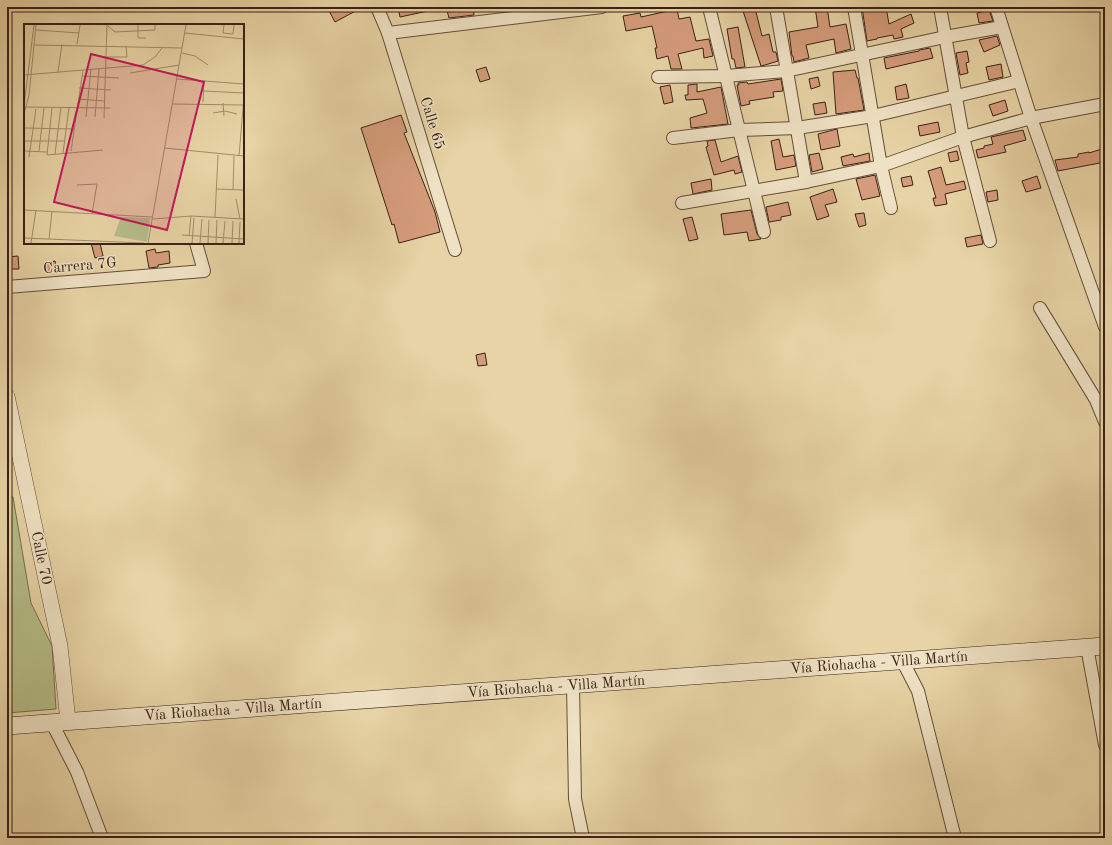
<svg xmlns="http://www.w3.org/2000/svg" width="1112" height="845" font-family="'Old Standard TT',serif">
	<rect width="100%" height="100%" fill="#e7d3a5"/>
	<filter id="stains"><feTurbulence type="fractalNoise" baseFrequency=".005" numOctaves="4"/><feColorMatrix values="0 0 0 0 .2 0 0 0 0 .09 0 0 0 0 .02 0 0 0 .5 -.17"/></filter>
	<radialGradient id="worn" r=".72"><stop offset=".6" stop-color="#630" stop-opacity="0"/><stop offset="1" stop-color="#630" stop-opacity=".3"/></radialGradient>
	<!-- green -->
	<path fill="#b5bc87" stroke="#786e4e" d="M7 496 13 497 31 603 52 646 56 709 7 713Z"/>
	<!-- building -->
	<g fill="#d59c7b" stroke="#3a2116">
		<path d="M327 7H363L335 22Z"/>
		<path d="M398 7H428V11L400 17Z"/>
		<path d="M446 7H473L474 15 449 18Z"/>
		<path d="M815 7H827L830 27 846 24 851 49 836 53 834 39 806 45 809 58 794 62 793 56H792L789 32 818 27Z"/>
		<path d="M862 7H886L889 24 911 14 914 23 901 29 903 37 894 39 893 35 877 38V39L867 41Z"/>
		<path d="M755 8 762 36 769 34 773 52H776L778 61 765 65 761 66 743 11Z"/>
		<path d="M677 9 679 19 690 17 696 41 709 39 713 56 704 58 703 48 678 54 682 69H671L668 56 657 59 655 48H657L652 26 626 31 623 16 640 13 641 17Z"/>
		<path d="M989 10 993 21 979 23 977 13Z"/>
		<path d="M738 27 745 67 736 68 734 59H732L727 29Z"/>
		<path d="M997 36 1000 45 984 52 979 40Z"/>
		<path d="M930 48 933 58 886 69 884 58 919 51V50Z"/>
		<path d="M967 51 969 62 966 63 968 73 960 75 956 53Z"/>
		<path d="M1001 64 1003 77 989 80 986 67Z"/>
		<path d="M486 67 490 79 480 82 476 70Z"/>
		<path d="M855 70 857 78H858L864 110 836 114 833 72Z"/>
		<path d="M818 77 820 86 811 89 809 79Z"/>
		<path d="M781 79 783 91 773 92 774 97 749 101 750 104 741 106 737 85H739L738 83 747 82 748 84Z"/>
		<path d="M697 84V92L721 87 728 124 691 128 690 118 707 113 703 99 686 100 685 95H688V85Z"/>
		<path d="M906 84 909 98 897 100 895 87Z"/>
		<path d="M670 85 673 102 664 104 660 87Z"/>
		<path d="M1005 100 1008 111 993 116 989 105Z"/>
		<path d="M825 102 827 113 815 115 813 104Z"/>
		<path d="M401 115 407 132 404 133 435 212 440 232 399 243 394 224 392 225 361 128Z"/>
		<path d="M938 122 940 132 920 136 918 126Z"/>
		<path d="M837 129 840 146 821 150 818 134Z"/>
		<path d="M1023 130 1026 140 1004 146 1006 152 978 158 976 150 984 148V146L993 144 991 137Z"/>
		<path d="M779 139 783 157 794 155 796 166 776 170 771 141Z"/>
		<path d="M715 140 721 162 738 156 742 172 735 174 734 170 714 175 706 147 708 146 707 141Z"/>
		<path d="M1105 148V162L1058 171 1055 160 1078 157V154L1089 152V153Z"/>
		<path d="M957 151 959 160 950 162 948 153Z"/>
		<path d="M819 153 823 169 812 172 809 155Z"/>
		<path d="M869 153 870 161 843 166 841 157 853 154 854 157Z"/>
		<path d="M941 167 946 185 964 181 966 189 945 194 947 204 935 206 933 198H936L928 171Z"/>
		<path d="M875 175 880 196 862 200 856 179Z"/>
		<path d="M911 176 913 185 903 187 901 178Z"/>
		<path d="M1037 176 1041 188 1026 192 1022 181Z"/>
		<path d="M711 179 712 190 693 194 691 183Z"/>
		<path d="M833 189 837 202 825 205 829 216 817 220 810 197Z"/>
		<path d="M997 190 998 200 988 202 986 192Z"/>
		<path d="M788 202 791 215 781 217V220L769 222 766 207Z"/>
		<path d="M751 210 757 234 761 239 749 241 747 232 724 235 721 214Z"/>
		<path d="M864 213 866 225 859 227 855 214Z"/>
		<path d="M692 217 698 239 689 241 683 219Z"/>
		<path d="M981 235 983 244 967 247 965 238Z"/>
		<path d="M91 243H100L103 256 95 258Z"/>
		<path d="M155 249 156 253 169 251 170 263 158 265V267L149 268 146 251Z"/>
		<path d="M18 256 19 269H7V257Z"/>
		<path d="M55 261 57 270 46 272 44 263Z"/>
		<path d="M485 353 487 365 478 366 476 355Z"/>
	</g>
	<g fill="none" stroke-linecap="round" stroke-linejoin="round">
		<!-- minor casing -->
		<g stroke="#654e3a" stroke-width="14">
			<g id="minor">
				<path d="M377 7 388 33 455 250"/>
				<path d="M709 7 764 232"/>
				<path d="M776 7 806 182"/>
				<path d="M854 7 881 166 891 208"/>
				<path d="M940 7 963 137 990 241"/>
				<path d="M996 7 1031 118 1105 327"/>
				<path d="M388 33 602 7"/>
				<path d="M658 77 726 76 786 71 945 37 1002 27"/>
				<path d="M673 138 739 130 797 128 873 116 1019 81"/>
				<path d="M682 203 806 182 881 166 963 137 1031 118 1105 104"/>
				<path d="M7 287 204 271 196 243"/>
				<path d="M1040 308 1096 400 1105 422"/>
				<path d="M1087 647 1105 745"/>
				<path d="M902 660 918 691 955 838"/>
				<path d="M573 685 575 799 583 838"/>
				<path d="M52 723 77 772 102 838"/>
			</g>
		</g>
		<!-- tertiary casing -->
		<g stroke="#654e3a" stroke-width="16">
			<path id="tertiary" d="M7 396 60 646 68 721"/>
		</g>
		<!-- secondary casing -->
		<g stroke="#3a2116" stroke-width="18">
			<path id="secondary" d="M7 726 1105 646"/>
		</g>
		<!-- minor -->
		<use href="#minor" stroke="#efe2c4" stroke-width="12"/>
		<!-- tertiary -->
		<use href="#tertiary" stroke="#efe2c4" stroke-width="15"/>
		<!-- secondary -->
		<use href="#secondary" stroke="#efe2c4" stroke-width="17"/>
	</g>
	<g text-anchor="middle" stroke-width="3" stroke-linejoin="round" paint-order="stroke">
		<!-- street labels -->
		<g font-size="15" fill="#3a2116" stroke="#efe2c4">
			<text transform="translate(433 123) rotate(73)" y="5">Calle 65</text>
			<text transform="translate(80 265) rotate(-5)" y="5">Carrera 7G</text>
			<text transform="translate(42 558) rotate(78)" y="5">Calle 70</text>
			<text transform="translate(879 662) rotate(-4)" y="5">Vía Riohacha - Villa Martín</text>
			<text transform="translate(556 686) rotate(-4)" y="5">Vía Riohacha - Villa Martín</text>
			<text transform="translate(233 709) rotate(-4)" y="5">Vía Riohacha - Villa Martín</text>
		</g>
	</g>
	<!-- overview -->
	<g transform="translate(24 24)">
		<rect width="220" height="220" fill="#e7d3a5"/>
		<path d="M97 193 126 194 123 218 90 212Z" fill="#b5bc87"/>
		<path fill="none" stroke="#a28c6c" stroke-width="1" d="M114 1V14H122M200 1 199 9 209 10 210 1M84 2 91 8 131 6V1M12 6 55 9M161 9 220 15M53 20 56 1M11 21 158 24M158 29 171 32 184 41M81 33H103L102 22M34 48 38 20M106 49 155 41M0 51 119 41 131 33 138 24M58 52 95 54M153 55 220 60M55 64 87 66M180 67 220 69M54 75 81 77M179 78 180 56M199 79 200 92M148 80 220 81M0 82 10 1M0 83 86 84M28 84 23 131 79 126M189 89 201 87 213 90M0 90 5 71 12 1M62 93 67 45M71 93 75 45M80 94 83 1M0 104 50 105M0 117H41M141 124 220 132M0 127 23 128M15 127 20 84M47 127 59 46M39 129 45 84M31 130 37 83M215 132 220 73M5 133 12 85M53 161 73 160 68 190M192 165 220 166M209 166 210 132M212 175 216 195M0 186 128 193M191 193 194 131M129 195 167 192 220 195M158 211 220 215M165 212 167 192M0 214 120 219M25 215 28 187M7 219 12 186M124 219 162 1M168 219 170 194M176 219 178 195M184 219 185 196M192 219 193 196M199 219 201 197M208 219 209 197M215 219 216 198"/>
		<path fill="#c2185b" fill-opacity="0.15" stroke="#c2185b" stroke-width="2" d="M67 30 180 58 143 206 30 178Z"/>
		<rect width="220" height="220" fill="none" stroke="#3a2116" stroke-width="2"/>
	</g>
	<!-- margin -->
	<rect width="1112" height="845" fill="none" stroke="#e7d3a5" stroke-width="24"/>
	<rect x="8" y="8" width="1096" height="829" fill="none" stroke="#3a2116" stroke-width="2"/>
	<rect x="12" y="12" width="1088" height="821" fill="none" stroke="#3a2116"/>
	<rect width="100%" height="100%" filter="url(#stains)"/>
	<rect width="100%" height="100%" fill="url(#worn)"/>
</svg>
